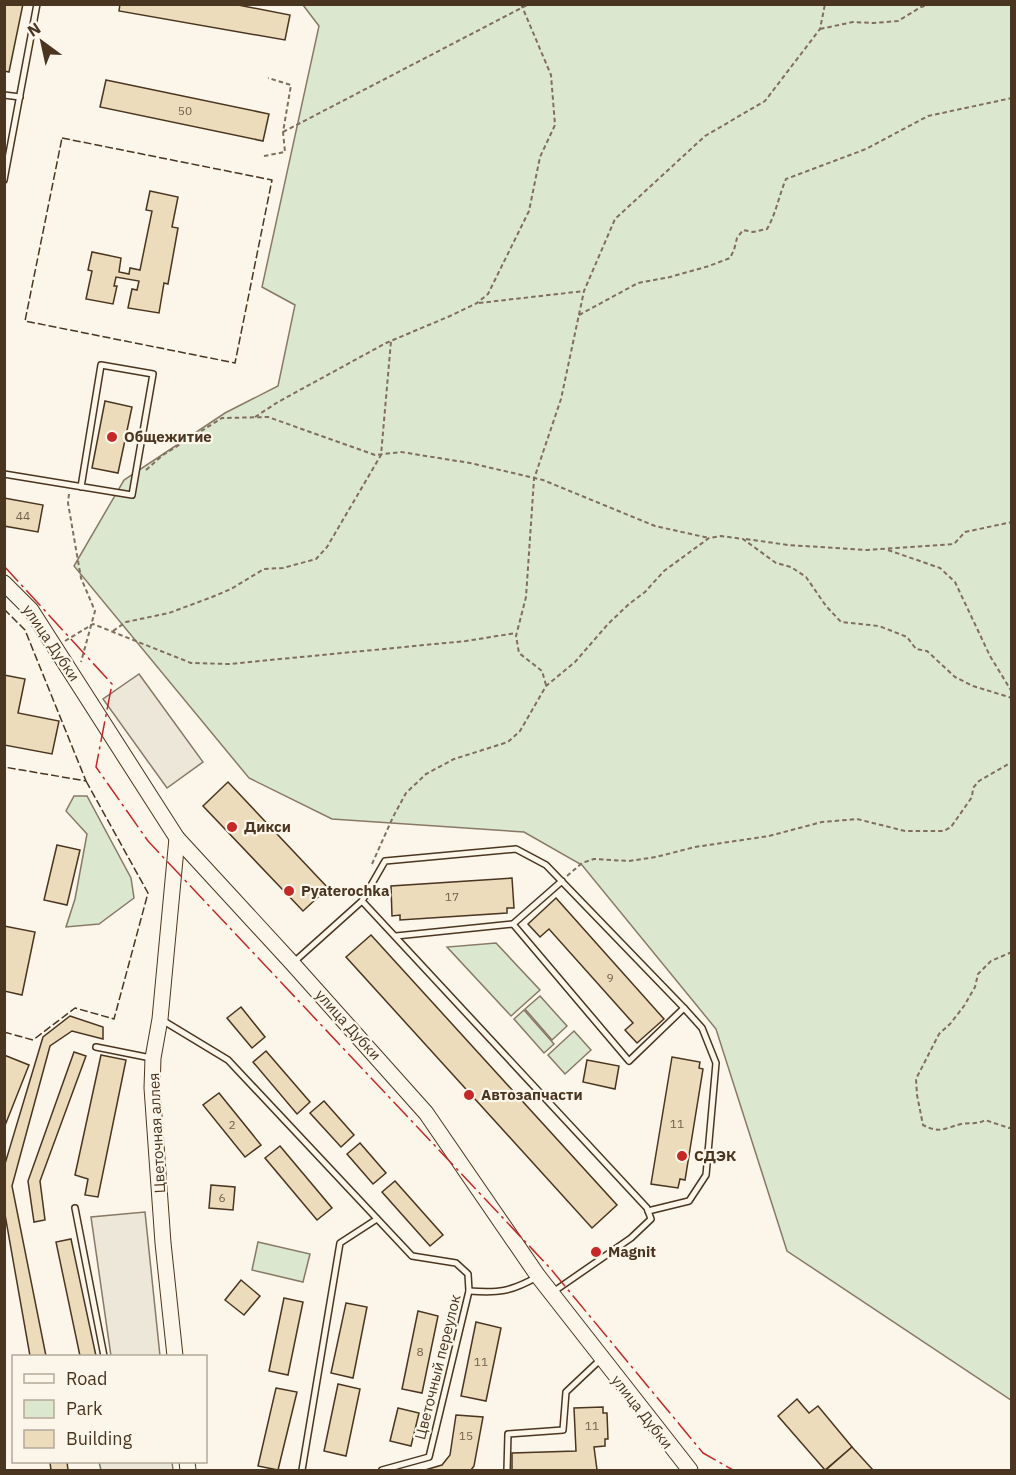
<svg xmlns="http://www.w3.org/2000/svg" width="1016" height="1475" font-family="'IBM Plex Sans',sans-serif">
	<rect width="100%" height="100%" fill="#fbf6e9"/>
	<!-- green -->
	<g fill="#dce7d0" stroke="#887966" stroke-width="1.5">
		<path d="M303 5H1011V1400L787 1251 716 1029 582 865 524 832 332 819 249 778 74 566 124 480 225 413 278 386 295 305 262 287 319 26Z"/>
		<path d="M74 796H87L131 878 134 898 99 924 66 927 75 899 87 834 66 811Z"/>
		<path d="M496 943 540 990 511 1016 447 947Z"/>
		<path d="M540 996 567 1026 552 1040 525 1009Z"/>
		<path d="M524 1010 554 1044 544 1053 514 1019Z"/>
		<path d="M574 1031 591 1050 565 1074 548 1055Z"/>
		<path d="M258 1242 310 1254 303 1282 252 1270Z"/>
	</g>
	<!-- parking -->
	<g fill="#ede7d9" stroke="#887966" stroke-width="1.5">
		<path d="M139 674 203 762 167 788 103 699Z"/>
		<path d="M145 1212 160 1356H111L91 1217Z"/>
		<path d="M99 1462H172L173 1470H101Z"/>
	</g>
	<!-- building -->
	<g fill="#ecdcbc" stroke="#4a3520" stroke-width="1.5">
		<path d="M4 4H23L9 72 4 71Z"/>
		<path d="M120 4H233L290 15 285 40 119 11Z"/>
		<path d="M106 80 269 114 263 141 100 107Z"/>
		<path d="M150 191 178 197 172 227 178 228 168 284 164 283 159 313 128 308 132 289 137 290 139 281 116 277 114 286H117L113 304 86 299 92 271 88 270 92 252 121 258 119 272 129 274 130 268 140 270 152 211 146 210Z"/>
		<path d="M105 401 132 407 118 473 92 468Z"/>
		<path d="M4 498 43 505 38 532 4 526Z"/>
		<path d="M4 675 25 679 18 713 59 721 52 754 4 745Z"/>
		<path d="M228 782 328 888 303 911 203 806Z"/>
		<path d="M57 845 80 850 67 905 44 900Z"/>
		<path d="M512 878 514 908H507V913L400 920V915L392 916 391 886Z"/>
		<path d="M556 898 664 1019 637 1043 625 1030 633 1023 549 929 540 937 528 924Z"/>
		<path d="M4 926 35 932 22 995 4 991Z"/>
		<path d="M371 935 617 1205 592 1228 346 957Z"/>
		<path d="M241 1007 265 1037 252 1048 227 1018Z"/>
		<path d="M70 1016 103 1027V1039L72 1031 50 1046 12 1186 46 1356H30L4 1209V1167L43 1037Z"/>
		<path d="M266 1051 310 1102 297 1114 253 1062Z"/>
		<path d="M74 1052 86 1056 40 1181 45 1220 34 1222 28 1181Z"/>
		<path d="M4 1055 29 1065 4 1128Z"/>
		<path d="M101 1055 126 1060 98 1197 85 1195 88 1179 75 1175Z"/>
		<path d="M672 1057 700 1062 699 1068 703 1069 685 1180 680 1179 678 1188 651 1184Z"/>
		<path d="M587 1060 619 1066 615 1089 583 1082Z"/>
		<path d="M219 1093 261 1145 245 1157 203 1105Z"/>
		<path d="M324 1101 354 1135 341 1147 310 1113Z"/>
		<path d="M360 1143 386 1173 373 1184 347 1154Z"/>
		<path d="M280 1146 332 1208 317 1220 265 1158Z"/>
		<path d="M395 1181 443 1235 430 1246 382 1192Z"/>
		<path d="M211 1185 235 1187 233 1210 209 1208Z"/>
		<path d="M71 1239 96 1356H80L56 1242Z"/>
		<path d="M241 1280 260 1296 244 1315 225 1300Z"/>
		<path d="M284 1298 303 1302 288 1375 269 1371Z"/>
		<path d="M346 1303 367 1307 353 1378 331 1373Z"/>
		<path d="M418 1311 438 1316 422 1393 402 1389Z"/>
		<path d="M476 1322 501 1328 486 1401 461 1396Z"/>
		<path d="M338 1384 360 1389 346 1456 324 1451Z"/>
		<path d="M276 1388 297 1392 278 1470 258 1466Z"/>
		<path d="M797 1399 809 1413 818 1406 852 1447 825 1470 778 1416Z"/>
		<path d="M603 1407V1413H607L608 1439H605V1446L594 1447 597 1470H512V1453L576 1451 574 1408Z"/>
		<path d="M398 1408 419 1413 411 1446 390 1441Z"/>
		<path d="M456 1415 483 1417 474 1466 471 1470H425L442 1465 450 1455Z"/>
		<path d="M852 1447 873 1470H828L827 1469Z"/>
		<path d="M50 1462H67L68 1470H51Z"/>
	</g>
	<g fill="none" stroke-linecap="round" stroke-linejoin="round">
		<!-- lane casing -->
		<g stroke="#4a3520" stroke-width="8">
			<g id="lane">
				<path d="M4 95 20 97"/>
				<path d="M4 180 37 4"/>
				<path d="M4 474 71 485 132 495 153 374 101 365 81 487"/>
				<path d="M362 901 647 1208 651 1219 631 1238 553 1292"/>
				<path d="M396 936 513 924"/>
				<path d="M294 962 362 901 385 861 516 849 546 865 684 1008 629 1061 513 924 562 881"/>
				<path d="M162 1020 228 1060 412 1256 456 1263 468 1274 469 1291 429 1457 382 1470"/>
				<path d="M96 1047 151 1058"/>
				<path d="M75 1208 104 1356"/>
				<path d="M648 1211 689 1201 706 1175 716 1063 702 1028 684 1008"/>
				<path d="M469 1291C499 1293 510 1292 537 1277"/>
				<path d="M302 1470 340 1243 377 1219"/>
				<path d="M507 1470 508 1434 563 1430 566 1392 601 1359"/>
			</g>
		</g>
		<!-- secondary casing -->
		<g stroke="#4a3520" stroke-width="17">
			<g id="secondary">
				<path d="M4 583 31 610 177 838 292 963 426 1113 538 1276 690 1470"/>
				<path d="M175 1356 163 1243 152 1088 153 1058 160 1019 177 838"/>
				<path d="M187 1462 188 1470"/>
			</g>
		</g>
		<!-- path -->
		<g stroke="#7f6f5c" stroke-width="2" stroke-dasharray="4.5 3" stroke-linecap="butt">
			<path d="M820 29 853 22 874 23 898 21 921 7 932 4"/>
			<path d="M283 132 529 4"/>
			<path d="M264 156 285 152 283 132 291 85 268 78"/>
			<path d="M479 303 584 291"/>
			<path d="M579 315 638 283 670 277 709 266 730 258 734 250 737 238 743 230 753 232 767 229C776 214 779 195 786 179L866 149 928 116 1012 98"/>
			<path d="M255 417 278 402 386 343 450 316 477 303 488 294 529 211 540 157 555 125 551 75 521 4"/>
			<path d="M146 470 163 455 222 418 268 417 375 455 401 452 470 463 543 480 655 526 709 538"/>
			<path d="M69 494 68 503 81 578 95 611 81 662"/>
			<path d="M746 539 788 545 867 550 954 544 965 532 1012 522"/>
			<path d="M888 550 940 568 955 582 990 656 1012 692"/>
			<path d="M113 631 126 622 169 613 212 597 231 589 264 569 283 568 316 559 327 547 381 455 391 341"/>
			<path d="M65 641 93 624 191 663 229 664 466 641 516 633"/>
			<path d="M546 685 542 671 519 653 516 636 526 597 534 479 561 399 584 291 615 219 705 136 765 101 820 29 825 4"/>
			<path d="M372 864 393 817 406 793 426 774 454 759 508 742 520 731 546 686 575 662 608 624 629 604 645 592 664 571 709 538 721 536 743 539 776 563 791 567 806 577 826 606 841 622 879 626 907 637 916 649 927 651 955 677 973 686 1012 698"/>
			<path d="M567 876 582 863 594 859 629 861 656 857 695 847 769 836 822 822 857 819 905 831H944L951 827 972 797 973 788 979 781 1012 762"/>
			<path d="M1012 952 991 961 978 974 975 987 964 1006 950 1024 939 1034 916 1079 917 1095 923 1125C940 1134 945 1128 961 1124 970 1122 977 1125 985 1120L1009 1128 1012 1127"/>
		</g>
		<!-- lane -->
		<use href="#lane" stroke="#fbf6e9" stroke-width="5"/>
		<!-- secondary -->
		<use href="#secondary" stroke="#fbf6e9" stroke-width="15"/>
		<!-- fence -->
		<g stroke="#4a3520" stroke-width="1.5" stroke-dasharray="8 3" stroke-linecap="butt">
			<path d="M62 138 272 180 235 363 25 321Z"/>
			<path d="M4 609 25 630 86 781 4 767"/>
			<path d="M4 1032 33 1040 75 1008 114 1019 148 893 86 781"/>
		</g>
		<!-- power -->
		<path stroke="#c62828" stroke-width="1.5" stroke-dasharray="21 4.5 3 4.5" stroke-linecap="butt" d="M4 566 112 684 96 767 148 841 550 1268 703 1453 733 1470"/>
	</g>
	<!-- markers -->
	<g fill="#c62828" stroke="#fbf6e9" stroke-width="2">
		<circle cx="112" cy="437" r="6"/>
		<circle cx="232" cy="827" r="6"/>
		<circle cx="289" cy="891" r="6"/>
		<circle cx="469" cy="1095" r="6"/>
		<circle cx="682" cy="1156" r="6"/>
		<circle cx="596" cy="1252" r="6"/>
	</g>
	<g text-anchor="middle" stroke-width="4.5" stroke-linejoin="round" paint-order="stroke">
		<!-- number labels -->
		<g font-size="12" fill="#725f47">
			<text x="185" y="115">50</text>
			<text x="23" y="520">44</text>
			<text x="452" y="901">17</text>
			<text x="610" y="982">9</text>
			<text x="677" y="1128">11</text>
			<text x="232" y="1129">2</text>
			<text x="222" y="1202">6</text>
			<text x="420" y="1356">8</text>
			<text x="481" y="1366">11</text>
			<text x="592" y="1430">11</text>
			<text x="466" y="1440">15</text>
		</g>
		<!-- poi labels -->
		<g font-size="15" font-weight="bold" fill="#4a3520" stroke="#fbf6e9" text-anchor="start">
			<text x="124" y="442">Общежитие</text>
			<text x="244" y="832">Дикси</text>
			<text x="301" y="896">Pyaterochka</text>
			<text x="481" y="1100">Автозапчасти</text>
			<text x="694" y="1161">СДЭК</text>
			<text x="608" y="1257">Magnit</text>
		</g>
		<!-- street labels -->
		<g font-size="15" fill="#4a3520" stroke="#fbf6e9">
			<text transform="translate(51 643) rotate(56)" y="5">улица Дубки</text>
			<text transform="translate(348 1025) rotate(48)" y="5">улица Дубки</text>
			<text transform="translate(157 1133) rotate(-93)" y="5">Цветочная аллея</text>
			<text transform="translate(438 1367) rotate(-76)" y="5">Цветочный переулок</text>
			<text transform="translate(642 1412) rotate(52)" y="5">улица Дубки</text>
		</g>
	</g>
	<!-- border -->
	<rect width="1016" height="1475" fill="none" stroke="#4a3520" stroke-width="12"/>
	<!-- legend -->
	<rect x="12" y="1355" width="195" height="108" fill="#fbf6e9" stroke="#b4a999" stroke-width="1.5"/>
	<rect x="24" y="1374" width="30" height="9" fill="#fbf6e9" stroke="#b4a999" stroke-width="1.5"/>
	<text x="66" y="1385" font-size="18" fill="#4a3520">Road</text>
	<rect x="24" y="1400" width="30" height="18" fill="#dce7d0" stroke="#b4a999" stroke-width="1.5"/>
	<text x="66" y="1415" font-size="18" fill="#4a3520">Park</text>
	<rect x="24" y="1430" width="30" height="18" fill="#ecdcbc" stroke="#b4a999" stroke-width="1.5"/>
	<text x="66" y="1445" font-size="18" fill="#4a3520">Building</text>
	<!-- north arrow -->
	<g transform="translate(42 42) rotate(327)" stroke="#fbf6e9" stroke-width="4.5" paint-order="stroke">
	<path d="M0-4.5L10 22L0 15L-10 22Z" fill="#4a3520"/>
	<text y="-9" font-size="16" font-weight="bold" text-anchor="middle" fill="#4a3520">N</text>
	</g>
</svg>
